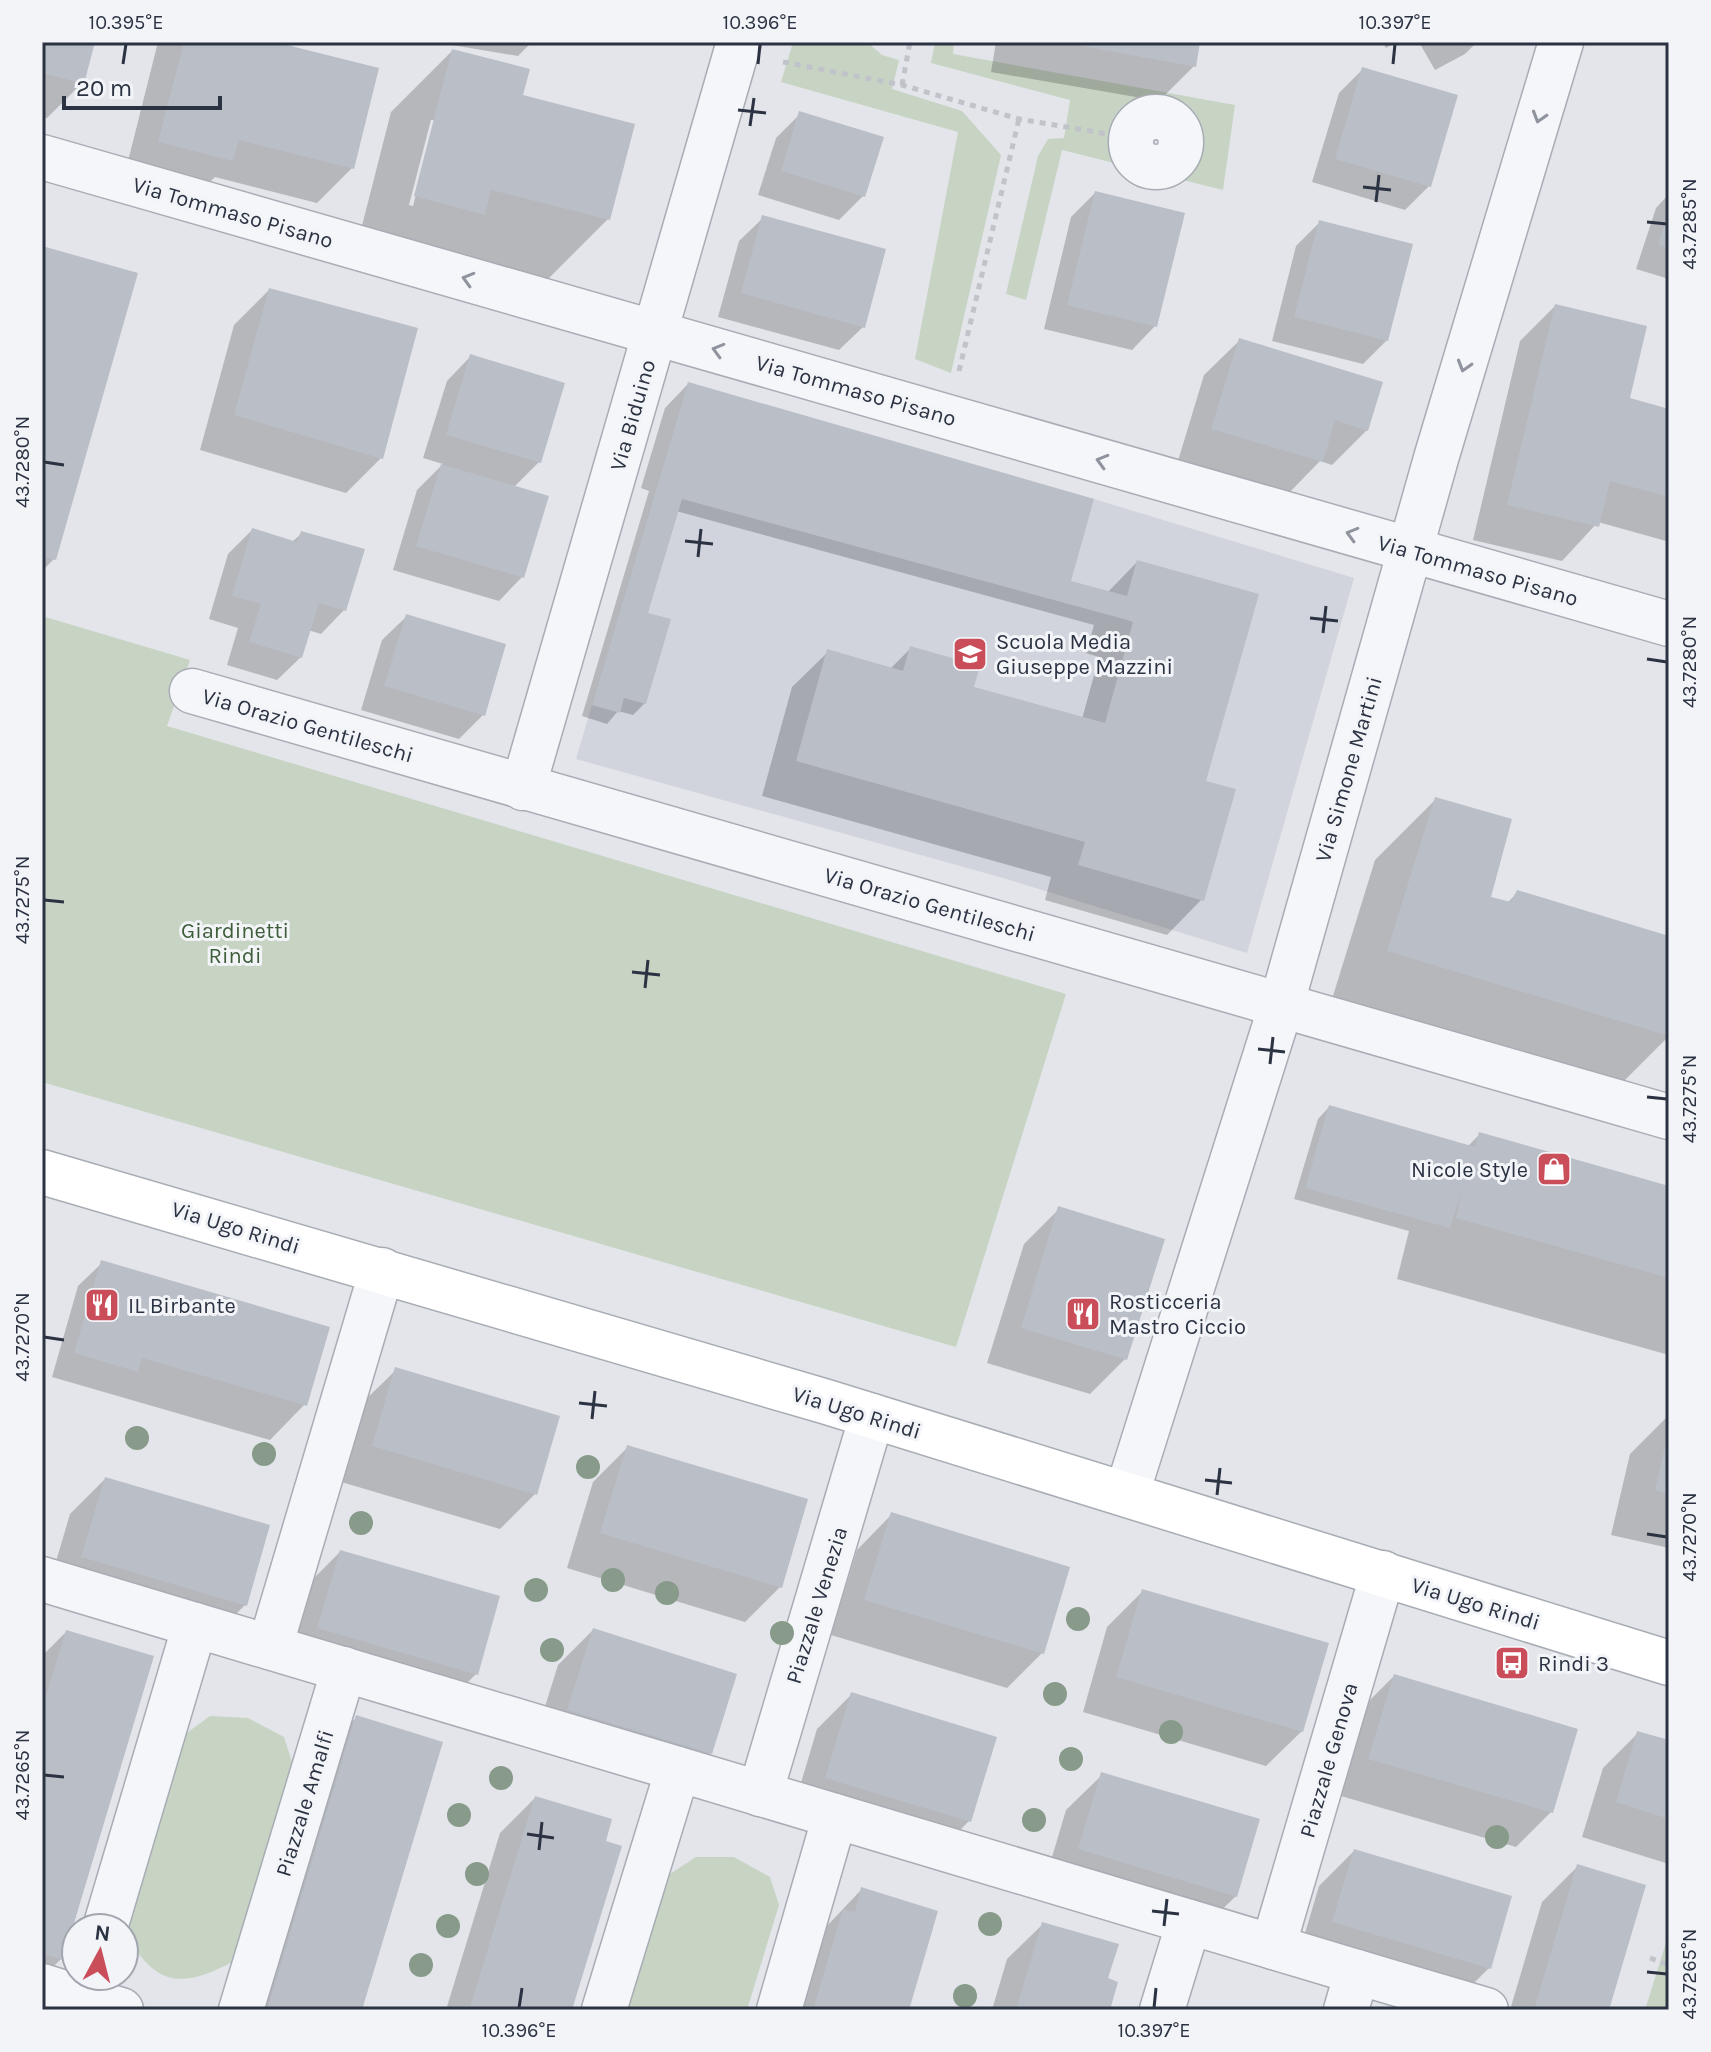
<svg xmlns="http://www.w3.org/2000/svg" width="1711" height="2052" font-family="Karla,sans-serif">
	<rect width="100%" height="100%" fill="#e3e5ea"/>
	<!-- built -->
	<path fill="#d1d4dc" d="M688 382 1094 499 1354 578 1247 953 1003 878 576 759Z"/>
	<!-- green -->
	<g fill="#c7d4c4" fill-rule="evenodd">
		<path d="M793 42H867L882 55 899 60 892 89 962 111 1001 155 951 373 915 359 958 132 781 82Z"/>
		<path d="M935 42H954L953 54 1235 105 1223 190 1062 150 1026 300 1006 294 1038 156 1048 139 1064 138 1070 100 931 63ZM1152 118 1174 125C1203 169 1124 187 1133 133Z"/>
		<path d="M42 616 190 660 167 726 1066 994 956 1347 42 1082Z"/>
		<path d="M210 1716 248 1718 284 1737 293 1765 232 1962C178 1991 153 1984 124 1930L184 1735Z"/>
		<path d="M696 1857H734L770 1877 779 1905 747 2010H627L670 1874Z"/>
		<path d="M1669 1933V2010H1645Z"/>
	</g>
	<!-- shadow -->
	<g fill="#0003" fill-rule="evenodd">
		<path d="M42 42H93L82 83 47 118 42 117Z"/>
		<path d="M158 42H267L352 168 317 203 215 177 196 195 124 177Z"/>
		<path d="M434 42H532L518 56Z"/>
		<path d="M996 42H1198L1194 66 1159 101 991 72Z"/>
		<path d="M1382 42H1396L1386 48Z"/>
		<path d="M1419 42H1477L1465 54 1435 70Z"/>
		<path d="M452 51 521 96 608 219 547 280 354 257 391 112ZM431 120H435L413 206 409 205Z"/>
		<path d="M1363 69 1429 186 1405 210 1312 182 1339 93Z"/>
		<path d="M800 114 863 196 839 220 758 195 776 138Z"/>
		<path d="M1095 193 1155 326 1132 350 1044 329 1071 217Z"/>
		<path d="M1669 194V279L1636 269 1656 208Z"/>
		<path d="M763 218 863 327 839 350 718 317 739 241Z"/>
		<path d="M1320 222 1387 340 1363 364 1272 341 1296 246Z"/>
		<path d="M42 248 54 559 42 571Z"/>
		<path d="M269 290 381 458 346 493 200 450 234 325Z"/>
		<path d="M1555 306 1628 399 1669 411V538L1666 541 1598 522 1562 561 1473 540 1520 341Z"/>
		<path d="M1240 340 1367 430 1332 465 1320 461 1286 496 1177 464 1204 375Z"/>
		<path d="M470 357 539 462 513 488 522 577 499 601 393 570 417 490 443 464 423 458 447 381Z"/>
		<path d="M688 384 1069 582 1107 593 1137 562 1204 782 1202 899 1167 935 1045 900 1051 877 762 796 792 687 828 652 890 669 910 649 972 688 1082 719 1099 657 1086 653 1094 625 676 511 645 614V703L633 715 618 711 607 724 582 716 649 491 641 488 665 408Z"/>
		<path d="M252 530 292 542 302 533 344 610 321 634 308 630 301 657 277 680 227 665 238 628 209 619 228 554Z"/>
		<path d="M406 617 483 715 459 739 361 710 382 640Z"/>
		<path d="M1436 799 1488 899 1507 903 1518 892 1669 938V1036L1609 1096 1328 1012 1375 860Z"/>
		<path d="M1329 1107 1467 1147 1480 1134 1669 1188V1355L1397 1279 1409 1231 1294 1199 1318 1119Z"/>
		<path d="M1059 1209 1125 1359 1090 1394 987 1363 1024 1244Z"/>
		<path d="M102 1263 305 1404 270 1440 52 1377 78 1286Z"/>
		<path d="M396 1370 535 1494 500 1529 338 1481 360 1405Z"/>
		<path d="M1669 1415V1548L1611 1535 1630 1454Z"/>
		<path d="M628 1447 780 1587 745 1622 567 1568 593 1482Z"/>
		<path d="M105 1479 245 1605 210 1640 47 1592 70 1514Z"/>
		<path d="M892 1514 1042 1653 1007 1688 831 1635 857 1550Z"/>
		<path d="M340 1552 476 1674 441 1709 283 1663 305 1587Z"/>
		<path d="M1142 1592 1302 1731 1266 1766 1083 1712 1107 1627Z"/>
		<path d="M593 1630 735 1675 710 1753 675 1789 533 1745 558 1665Z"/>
		<path d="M66 1632 61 1959 42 1978V1656Z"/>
		<path d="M1394 1676 1551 1812 1516 1847 1334 1794 1359 1711Z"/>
		<path d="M852 1694 969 1821 934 1856 792 1813 817 1729Z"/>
		<path d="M357 1717 360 2010H244L321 1753Z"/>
		<path d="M1638 1733 1669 1742V1864L1582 1837 1603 1768Z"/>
		<path d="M1102 1775 1236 1896 1200 1931 1044 1884 1066 1810Z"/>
		<path d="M535 1798 570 2010H446L500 1833Z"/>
		<path d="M1354 1851 1489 1968 1454 2003 1298 1957 1319 1886Z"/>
		<path d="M1578 1866 1607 2010H1510L1542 1902Z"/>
		<path d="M861 1890 907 2010H790L808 1946Z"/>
		<path d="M1043 1924 1106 1979 1108 2010H992L1007 1959Z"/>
	</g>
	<!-- building -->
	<g fill="#babec7">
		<path d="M42 42H95L84 84 42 73Z"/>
		<path d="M184 42H275L379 68 354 169 239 140 233 161 158 142Z"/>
		<path d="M1061 42H1200L1196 67Z"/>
		<path d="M452 49 530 69 523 95 635 124 610 220 491 190 485 215 414 196Z"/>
		<path d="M1362 67 1458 95 1431 187 1335 159Z"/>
		<path d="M799 111 884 137 865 197 781 171Z"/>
		<path d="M1095 191 1185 213 1157 327 1067 305Z"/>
		<path d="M1668 214H1669V248L1658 245Z"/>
		<path d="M762 215 886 249 865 328 741 293Z"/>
		<path d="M1319 220 1413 244 1388 341 1294 317Z"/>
		<path d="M42 246 138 273 56 560 42 556Z"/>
		<path d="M269 288 418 328 383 459 234 415Z"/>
		<path d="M1555 304 1647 326 1630 398 1669 409V497L1610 481 1599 527 1507 505Z"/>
		<path d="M1239 338 1383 382 1368 431 1335 420 1323 462 1211 429Z"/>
		<path d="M470 354 565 383 541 463 446 435Z"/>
		<path d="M688 382 1094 499 1071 581 1127 596 1137 560 1259 594 1206 781 1236 789 1204 901 1078 865 1085 842 796 761 827 649 903 671 910 646 980 666 974 687 1105 723 1133 622 1120 618 682 499 648 613 671 619 646 704 624 698 620 713 592 705Z"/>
		<path d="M441 464 549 496 524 578 416 546Z"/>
		<path d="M252 528 297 542 301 531 365 549 346 611 319 603 302 658 249 642 261 604 232 596Z"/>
		<path d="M406 614 506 644 485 716 384 686Z"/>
		<path d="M1435 797 1512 819 1491 897 1511 902 1517 890 1669 936V1036L1387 951Z"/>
		<path d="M1329 1105 1475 1147 1479 1132 1669 1186V1278L1456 1218 1462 1190 1450 1228 1305 1188Z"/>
		<path d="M1058 1206 1165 1239 1127 1360 1021 1328Z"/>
		<path d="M101 1260 330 1327 307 1406 142 1358 138 1372 74 1353Z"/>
		<path d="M395 1367 560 1416 537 1495 372 1446Z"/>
		<path d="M1668 1434 1669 1435V1494L1655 1490Z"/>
		<path d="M627 1445 808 1499 782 1588 600 1533Z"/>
		<path d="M105 1477 270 1525 247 1606 81 1557Z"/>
		<path d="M891 1512 1070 1567 1044 1654 864 1600Z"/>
		<path d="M340 1550 500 1596 478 1675 317 1628Z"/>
		<path d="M1142 1589 1329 1643 1303 1732 1116 1677Z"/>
		<path d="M593 1628 737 1674 712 1754 567 1710Z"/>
		<path d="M66 1630 154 1656 63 1960 42 1954V1709Z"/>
		<path d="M1394 1674 1578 1729 1553 1813 1368 1759Z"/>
		<path d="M851 1692 997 1737 971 1822 825 1778Z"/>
		<path d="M356 1715 443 1742 362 2010H267Z"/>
		<path d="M1637 1731 1669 1740V1819L1616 1802Z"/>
		<path d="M1101 1772 1260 1819 1237 1897 1078 1849Z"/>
		<path d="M535 1796 612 1819 606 1841 622 1846 572 2010H469Z"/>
		<path d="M1354 1849 1512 1896 1491 1969 1332 1922Z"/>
		<path d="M1577 1864 1646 1885 1609 2010H1534Z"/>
		<path d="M861 1887 938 1911 909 2010H813L843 1909 855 1912Z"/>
		<path d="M1042 1922 1119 1944 1108 1978 1118 1982 1110 2010H1016Z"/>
	</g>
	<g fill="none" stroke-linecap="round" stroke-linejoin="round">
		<!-- street casing -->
		<g stroke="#a8acb4" stroke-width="47">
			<g id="street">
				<circle cx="1156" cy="142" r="25"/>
				<path d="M42 157 1669 624"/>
				<path d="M192 691 1669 1117"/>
				<path d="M523 788 739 42"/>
				<path d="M1127 1493 1281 1006 1437 455 1561 42"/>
				<path d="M42 1579 195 1625"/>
				<path d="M270 1647 382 1270"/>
				<path d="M760 1794 872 1416"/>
				<path d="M835 1816 1357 1972 1346 2010"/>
				<path d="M105 1928 195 1625 678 1769"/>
				<path d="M1273 1947 1383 1573"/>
				<path d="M1357 1972 1486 2010"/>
				<path d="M91 1976 84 1999 121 2010"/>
				<path d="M42 1986 84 1999"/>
				<path d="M241 2010 344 1669"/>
				<path d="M604 2010 678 1769 835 1816 779 2010"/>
				<path d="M1162 2010 1189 1922"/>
			</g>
		</g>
		<!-- secondary casing -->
		<g stroke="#a8acb4" stroke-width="47">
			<path id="secondary" d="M42 1172 827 1402 1669 1663"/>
		</g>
		<!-- path -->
		<g stroke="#c0c3c9" stroke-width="5" stroke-dasharray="6 6" stroke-linecap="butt">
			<path d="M783 62 902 85 1019 119 1160 143"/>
			<path d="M902 85 910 42"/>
			<path d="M959 371 1019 119"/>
			<path d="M1650 1958 1669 1965"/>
		</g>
		<!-- street -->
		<use href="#street" stroke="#f5f6f9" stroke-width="44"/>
		<!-- secondary -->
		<use href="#secondary" stroke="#fff" stroke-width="44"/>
	</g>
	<!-- trees -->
	<g fill="#889a89">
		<circle cx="137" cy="1438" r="12"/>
		<circle cx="264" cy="1454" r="12"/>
		<circle cx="588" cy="1467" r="12"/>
		<circle cx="361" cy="1523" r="12"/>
		<circle cx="613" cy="1580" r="12"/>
		<circle cx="536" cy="1590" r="12"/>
		<circle cx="667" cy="1593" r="12"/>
		<circle cx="1078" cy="1619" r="12"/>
		<circle cx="782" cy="1633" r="12"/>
		<circle cx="552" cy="1650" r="12"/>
		<circle cx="1055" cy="1694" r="12"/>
		<circle cx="1171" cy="1732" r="12"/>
		<circle cx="1071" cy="1759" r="12"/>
		<circle cx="501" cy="1778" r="12"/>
		<circle cx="459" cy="1815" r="12"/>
		<circle cx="1034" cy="1820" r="12"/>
		<circle cx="1497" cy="1837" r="12"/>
		<circle cx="477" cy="1874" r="12"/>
		<circle cx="990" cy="1924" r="12"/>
		<circle cx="448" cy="1926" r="12"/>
		<circle cx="421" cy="1965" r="12"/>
		<circle cx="965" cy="1996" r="12"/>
	</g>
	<!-- one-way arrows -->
	<defs><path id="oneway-chevron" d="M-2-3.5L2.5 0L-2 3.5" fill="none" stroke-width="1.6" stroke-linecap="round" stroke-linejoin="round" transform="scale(2)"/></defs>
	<g stroke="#90949e">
		<use href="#oneway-chevron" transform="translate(1539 117) rotate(107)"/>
		<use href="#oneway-chevron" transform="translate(468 279) rotate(-164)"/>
		<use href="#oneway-chevron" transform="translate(718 350) rotate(-164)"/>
		<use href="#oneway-chevron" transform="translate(1464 366) rotate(107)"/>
		<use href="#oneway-chevron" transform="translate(1102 461) rotate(-164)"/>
		<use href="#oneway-chevron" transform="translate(1352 534) rotate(-164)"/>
	</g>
	<!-- ticks -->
	<path fill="none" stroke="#2b3242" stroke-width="3" d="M123 64 126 44M758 64 760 44M1393 64 1395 44M738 110 766 113M750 126 754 98M1363 187 1391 190M1376 202 1379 175M1647 222 1667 224M44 462 64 465M685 541 713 544M698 557 701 529M1310 618 1338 621M1323 633 1326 606M1647 659 1667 662M44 900 64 902M632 972 660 975M645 988 648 960M1258 1049 1285 1052M1270 1064 1273 1037M1647 1097 1667 1099M44 1337 64 1340M579 1403 607 1406M592 1419 595 1391M1205 1480 1232 1483M1217 1495 1220 1468M1647 1534 1667 1537M44 1775 64 1777M527 1834 554 1838M539 1850 542 1822M1152 1911 1179 1914M1164 1926 1167 1899M1647 1972 1667 1974M519 2008 522 1988M1154 2008 1156 1988"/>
	<!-- icons -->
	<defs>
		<g id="school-square" transform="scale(1.8)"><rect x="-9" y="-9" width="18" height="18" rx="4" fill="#ca4d5a" stroke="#f2f4f8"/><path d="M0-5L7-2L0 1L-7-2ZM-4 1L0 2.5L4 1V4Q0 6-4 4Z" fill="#fff"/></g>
		<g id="shop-square" transform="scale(1.8)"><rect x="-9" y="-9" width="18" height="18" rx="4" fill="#ca4d5a" stroke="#f2f4f8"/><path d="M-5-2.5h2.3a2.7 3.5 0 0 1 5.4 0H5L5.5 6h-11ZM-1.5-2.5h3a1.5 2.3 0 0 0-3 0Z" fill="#fff"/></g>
		<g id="restaurant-square" transform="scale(1.8)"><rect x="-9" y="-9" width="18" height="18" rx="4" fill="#ca4d5a" stroke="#f2f4f8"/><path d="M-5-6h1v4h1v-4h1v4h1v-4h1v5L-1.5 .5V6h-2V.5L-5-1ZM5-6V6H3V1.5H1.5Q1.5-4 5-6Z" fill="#fff"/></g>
		<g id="bus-square" transform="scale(1.8)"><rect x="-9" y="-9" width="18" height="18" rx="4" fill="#ca4d5a" stroke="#f2f4f8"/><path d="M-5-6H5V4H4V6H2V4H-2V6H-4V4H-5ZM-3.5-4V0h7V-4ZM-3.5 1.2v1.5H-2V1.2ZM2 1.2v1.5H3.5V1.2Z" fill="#fff"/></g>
	</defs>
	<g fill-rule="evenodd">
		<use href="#school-square" x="970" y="654"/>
		<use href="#shop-square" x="1554" y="1169"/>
		<use href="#restaurant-square" x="102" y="1305"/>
		<use href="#restaurant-square" x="1083" y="1314"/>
		<use href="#bus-square" x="1512" y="1663"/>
	</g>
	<g text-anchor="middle" stroke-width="6" stroke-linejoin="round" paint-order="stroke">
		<!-- street labels -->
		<g font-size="22" fill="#2b3242" stroke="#f2f4f8">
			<text transform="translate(233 212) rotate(16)" y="8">Via Tommaso Pisano</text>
			<text transform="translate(856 390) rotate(16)" y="8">Via Tommaso Pisano</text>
			<text transform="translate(632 415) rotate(-74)" y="8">Via Biduino</text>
			<text transform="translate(1478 570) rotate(16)" y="8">Via Tommaso Pisano</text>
			<text transform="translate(308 725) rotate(16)" y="8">Via Orazio Gentileschi</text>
			<text transform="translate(1348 769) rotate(-74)" y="8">Via Simone Martini</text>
			<text transform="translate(930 904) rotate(16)" y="8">Via Orazio Gentileschi</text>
			<text transform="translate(236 1227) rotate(17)" y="8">Via Ugo Rindi</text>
			<text transform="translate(857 1412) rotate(17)" y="8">Via Ugo Rindi</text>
			<text transform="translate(1476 1603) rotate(17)" y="8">Via Ugo Rindi</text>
			<text transform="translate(816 1605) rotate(-73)" y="8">Piazzale Venezia</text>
			<text transform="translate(1328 1760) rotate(-74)" y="8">Piazzale Genova</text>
			<text transform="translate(304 1803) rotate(-73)" y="8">Piazzale Amalfi</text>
		</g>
		<!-- poi labels -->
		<g font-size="22" fill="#2b3242" stroke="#f2f4f8" text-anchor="start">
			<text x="996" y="649">Scuola Media<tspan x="996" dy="25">Giuseppe Mazzini</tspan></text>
			<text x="1528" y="1177" text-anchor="end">Nicole Style</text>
			<text x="1109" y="1309">Rosticceria<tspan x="1109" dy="25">Mastro Ciccio</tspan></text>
			<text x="128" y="1313">IL Birbante</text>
			<text x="1538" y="1671">Rindi 3</text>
		</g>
		<!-- park labels -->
		<g font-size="22" fill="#3e5d39" stroke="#f2f4f8">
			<text x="235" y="938">Giardinetti<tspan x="235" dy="25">Rindi</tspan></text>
		</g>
	</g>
	<!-- border -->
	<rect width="1711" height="2052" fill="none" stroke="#f2f4f8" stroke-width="88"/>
	<!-- north arrow -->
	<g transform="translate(100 1952) rotate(7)"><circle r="38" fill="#f2f4f8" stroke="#a2a6af" stroke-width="2"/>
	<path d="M0-6L14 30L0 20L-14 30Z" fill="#ca4d5a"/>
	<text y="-12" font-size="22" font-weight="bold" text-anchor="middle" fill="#2b3242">N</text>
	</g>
	<!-- scale -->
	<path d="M64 96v12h156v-12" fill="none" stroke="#2b3242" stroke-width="4"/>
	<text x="76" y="96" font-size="24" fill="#2b3242" stroke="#f2f4f8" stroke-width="6" paint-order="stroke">20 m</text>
	<rect x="44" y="44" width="1623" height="1964" fill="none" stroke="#2b3242" stroke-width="3"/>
	<g font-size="20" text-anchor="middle" fill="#2b3242">
		<text x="126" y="29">10.395°E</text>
		<text x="760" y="29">10.396°E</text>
		<text x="1395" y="29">10.397°E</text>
		<text transform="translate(1689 224) rotate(-90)" y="7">43.7285°N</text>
		<text transform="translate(22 462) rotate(-90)" y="7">43.7280°N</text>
		<text transform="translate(1689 662) rotate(-90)" y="7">43.7280°N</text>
		<text transform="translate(22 900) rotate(-90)" y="7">43.7275°N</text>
		<text transform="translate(1689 1099) rotate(-90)" y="7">43.7275°N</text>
		<text transform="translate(22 1337) rotate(-90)" y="7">43.7270°N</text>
		<text transform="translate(1689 1537) rotate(-90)" y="7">43.7270°N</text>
		<text transform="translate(22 1775) rotate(-90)" y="7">43.7265°N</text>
		<text transform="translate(1689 1974) rotate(-90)" y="7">43.7265°N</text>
		<text x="519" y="2037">10.396°E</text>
		<text x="1154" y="2037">10.397°E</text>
	</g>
</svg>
